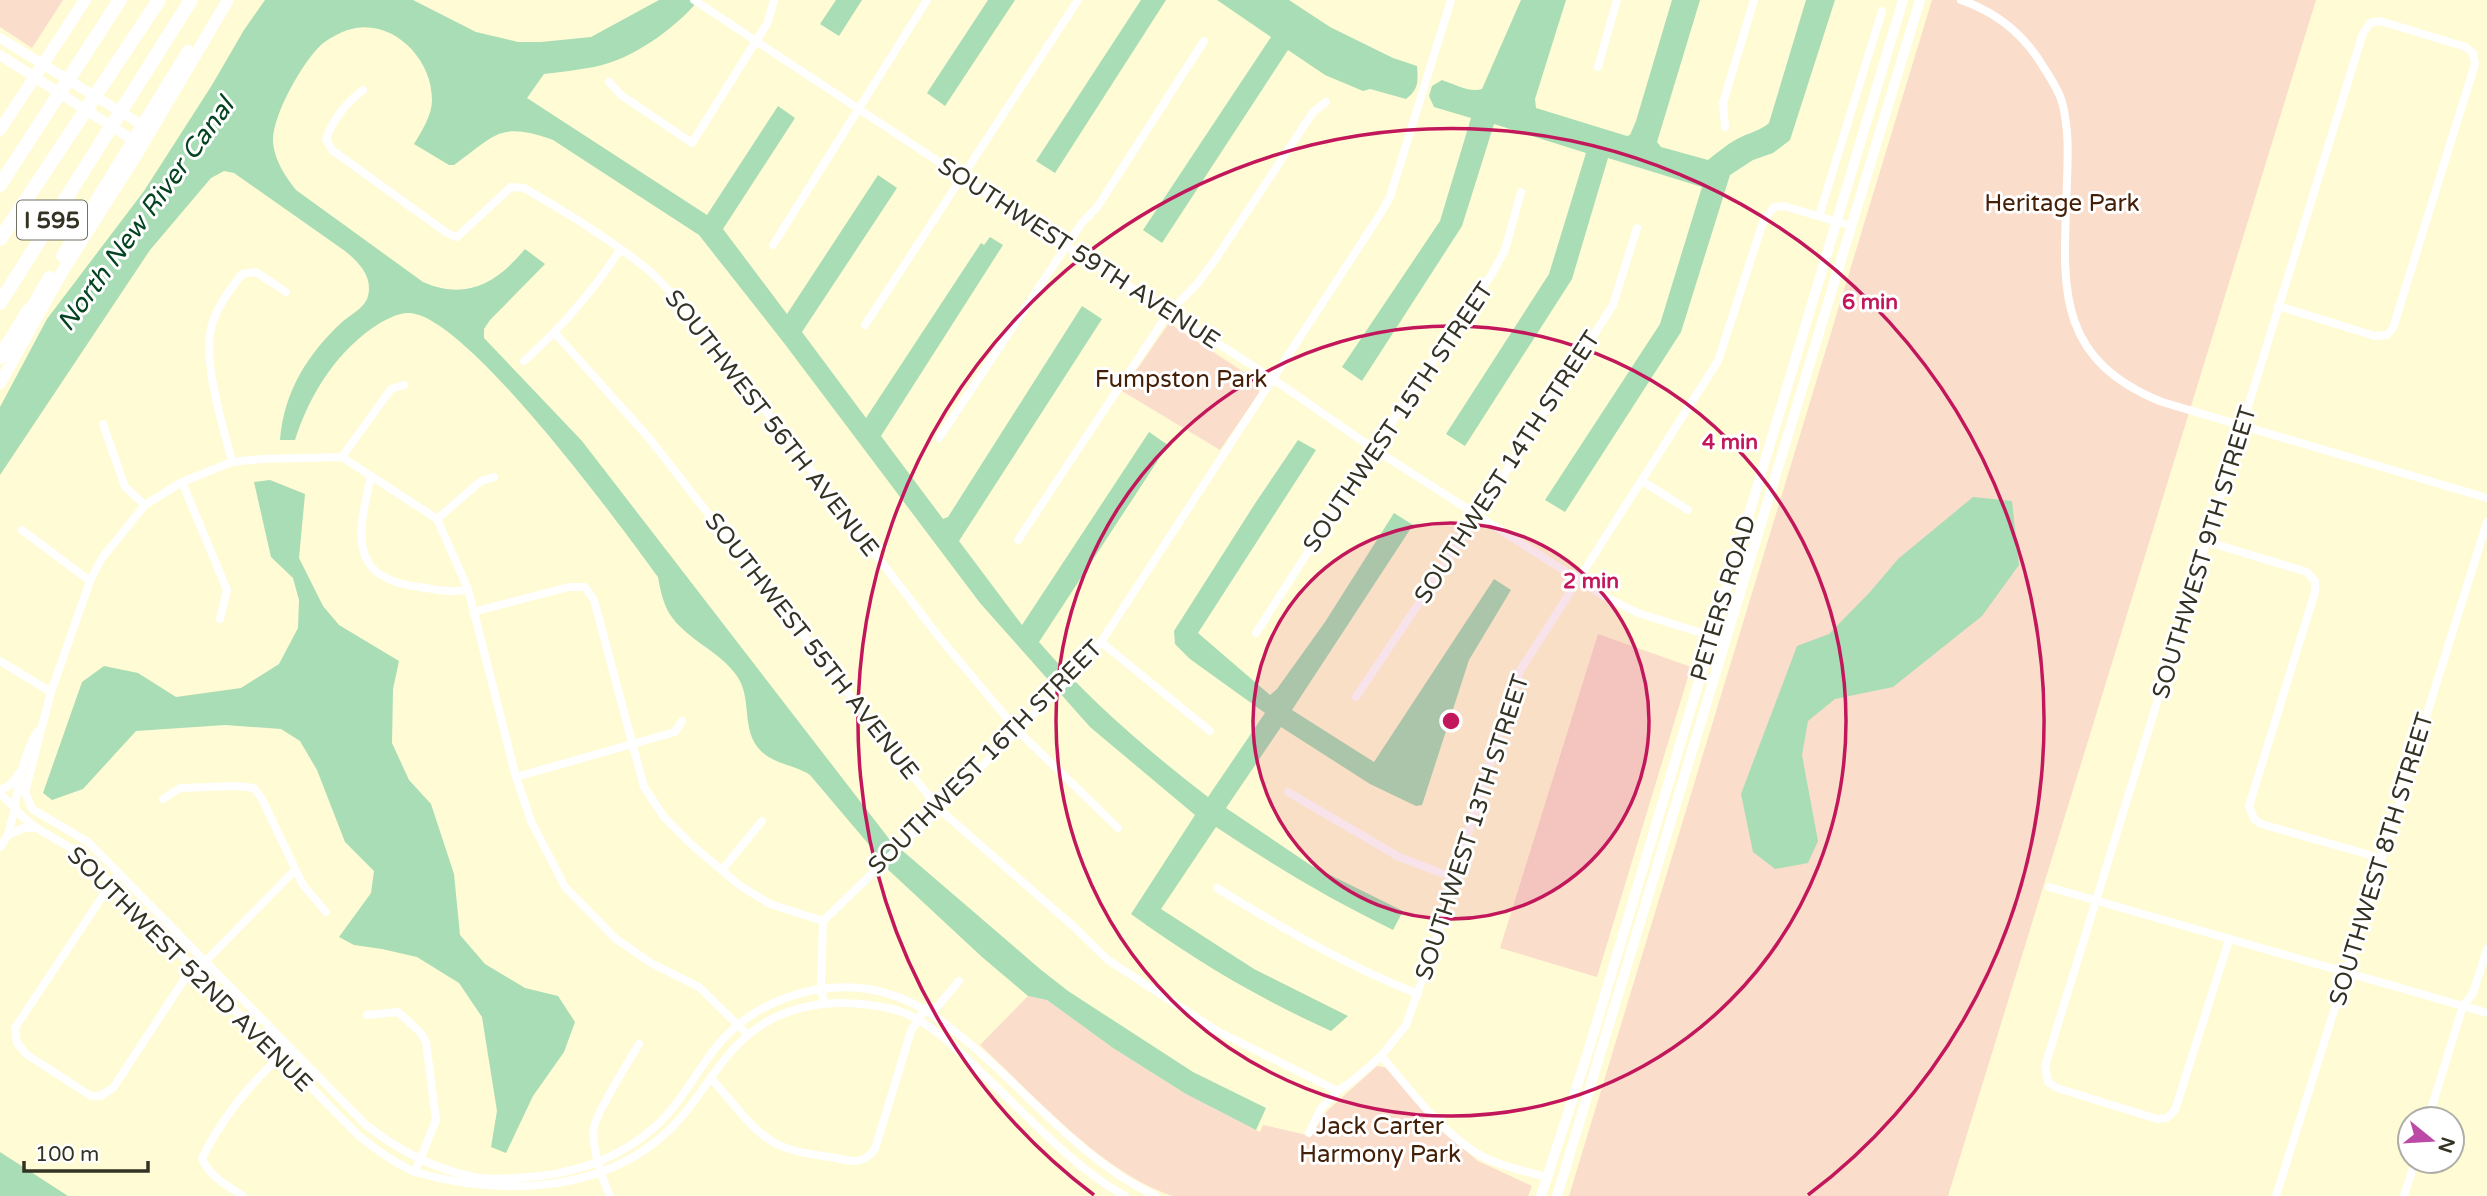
<svg xmlns="http://www.w3.org/2000/svg" width="2487" height="1196" font-family="'Varela Round',sans-serif">
	<rect width="100%" height="100%" fill="#fffbd4"/>
	<!-- green -->
	<g fill="#fbddcc">
		<path d="M0 0H63L32 48 0 27Z"/>
		<path d="M1932 0H2316L1948 1196H1569Z"/>
		<path d="M1169 323 1259 382V393L1220 450 1122 391Z"/>
		<path d="M1598 634 1691 667 1597 977 1500 948Z"/>
		<path d="M1028 996 1047 1000 1113 1048 1186 1094 1260 1132 1263 1125 1311 1136 1327 1111 1377 1066 1388 1068 1453 1140 1478 1161 1532 1186 1528 1196H1173C1102 1173 1035 1096 980 1045Z"/>
	</g>
	<!-- water -->
	<g fill="#a8ddb6">
		<path d="M265 0H413L476 32 518 42H541L591 37 659 0H699C673 30 633 59 594 67 577 70 561 72 544 74L527 98 707 215 778 106 795 118 723 229 787 314 878 175 897 188 802 332 866 418 981 243 984 245 990 237 1003 245 881 436 943 519 948 517 1082 306 1102 319 959 541 1022 625 1149 432 1168 445 1039 642C1088 699 1148 751 1208 797L1265 713 1190 659 1175 644 1174 631 1256 502 1298 440 1316 450 1198 633 1270 695 1277 689 1325 622 1394 513 1413 525 1292 710 1374 762 1494 579 1511 590 1469 660 1422 805 1416 806 1370 784 1281 727 1226 808 1312 866 1403 911 1393 930C1331 900 1273 865 1216 827L1161 909 1254 969 1348 1016 1331 1031C1260 999 1194 960 1131 914L1195 815 1090 727 980 603 784 343 699 235 553 140C499 121 496 135 454 165H449L414 144C422 131 432 115 432 100 432 60 396 22 356 28 344 30 331 37 322 44 303 61 271 117 273 143 275 161 285 176 296 190L423 282C466 301 497 283 525 249L545 264 490 320 484 329V338L582 441 890 840 1040 969 1068 991 1193 1072 1266 1108 1256 1130 1186 1094 1113 1048 1047 1000 1028 996 982 957 882 864 876 853 810 775C795 765 774 764 761 751 740 730 753 699 737 676 719 650 686 640 669 613 663 602 660 589 658 577 620 525 468 317 410 313 400 312 389 318 380 323 338 349 310 393 295 440H280C284 392 307 355 341 323 350 315 365 308 368 296 373 277 359 262 345 251L234 173 224 171 211 178 150 250 0 475V407L47 319 144 191 212 85 244 30Z"/>
		<path d="M836 0H862L839 36 820 24Z"/>
		<path d="M988 0H1015L945 106 927 93Z"/>
		<path d="M1141 0H1166L1055 173 1036 161Z"/>
		<path d="M1217 0H1289L1330 27 1393 58 1417 66C1418 81 1419 89 1406 99L1370 89 1363 91 1325 75 1288 50 1162 243 1143 230 1271 37Z"/>
		<path d="M1521 0H1566L1535 99 1536 108 1627 136 1630 135 1636 121 1672 0H1700L1657 142 1661 147 1708 160C1717 153 1726 145 1737 139 1748 133 1760 131 1769 123L1806 0H1835L1790 140 1773 153 1753 160 1730 175 1681 332 1565 512 1545 500 1660 324 1702 187 1608 158 1572 279 1465 446 1446 434 1549 274 1586 153 1494 124 1462 226 1362 381 1342 367 1440 221 1471 118 1434 107 1429 96 1432 86 1442 80C1454 84 1470 93 1482 89Z"/>
		<path d="M270 480 305 494 299 558 323 606 339 625 399 661 393 689 392 743 409 780 431 804 454 874 460 935 485 964 525 988 558 996 575 1022 564 1052 533 1096 506 1153 491 1147 497 1111 482 1017 459 983 417 957 382 949 354 945 339 937 371 893 374 871 345 842 317 770 300 741 281 729 225 725 136 731 83 789 52 800 43 793 82 682 104 666 138 673 176 697 241 688 279 664 298 628 299 600 293 578 271 557 254 482Z"/>
		<path d="M1973 497 2012 501 2019 565 1982 616 1893 687 1835 699 1808 721 1802 755 1818 841 1808 863 1775 869 1753 852 1741 794 1797 646 1829 634 1870 592 1898 559Z"/>
		<path d="M0 1152 68 1196H0Z"/>
	</g>
	<g fill="none" stroke-linecap="round" stroke-linejoin="round">
		<!-- minor -->
		<g stroke="#fff" stroke-width="8">
			<path d="M694 0 1066 246 1273 379 1374 449 1602 595 1638 613 1724 640"/>
			<path d="M1961 0C1993 11 2020 31 2039 60 2047 73 2058 88 2062 102 2069 128 2068 154 2067 181 2064 282 2051 357 2162 402L2487 498"/>
			<path d="M1598 67 1617 0"/>
			<path d="M609 82 621 95 692 143 768 22 774 0"/>
			<path d="M363 90C346 103 333 119 326 139L332 150 447 233 457 237 511 187 524 188C566 212 610 239 647 269 666 285 682 305 699 324L939 637 1017 730 1118 828"/>
			<path d="M1725 127 1723 103 1754 0"/>
			<path d="M1819 216 1882 11"/>
			<path d="M773 245 927 0"/>
			<path d="M865 325 1078 0"/>
			<path d="M555 333 649 438 939 809 1073 926 1108 960 1217 1031 1338 1091"/>
			<path d="M524 361C561 328 593 291 620 250"/>
			<path d="M103 424 125 487 145 505"/>
			<path d="M939 438 1081 224 1098 206 1204 41"/>
			<path d="M342 457 391 389 404 385"/>
			<path d="M232 462C223 424 198 352 215 316 221 301 232 287 242 274L256 272 286 292"/>
			<path d="M371 476C359 530 345 578 419 587 435 589 452 594 468 589"/>
			<path d="M1642 481 1688 510"/>
			<path d="M182 482 227 590 220 619"/>
			<path d="M437 519 481 481 494 477"/>
			<path d="M22 530 90 581"/>
			<path d="M1018 540 1169 312 1197 284 1217 257 1313 112 1326 102"/>
			<path d="M2208 542 2307 572 2315 581V592L2249 806 2254 819 2261 824 2381 858"/>
			<path d="M473 612 569 587H585L594 600 644 787 664 817 692 845 739 885 770 904 823 921"/>
			<path d="M1256 633 1374 449 1493 272 1505 250 1521 192"/>
			<path d="M1101 642 1210 731"/>
			<path d="M0 661 51 692"/>
			<path d="M1356 697 1478 515 1613 305 1637 228"/>
			<path d="M37 732C24 754 18 782 15 808 32 831 61 839 84 857L358 1135C375 1149 394 1163 415 1172 498 1196 601 1194 667 1132 692 1109 707 1080 729 1054 772 1003 830 995 892 1009 928 1017 963 1055 989 1080 1030 1119 1076 1169 1125 1196"/>
			<path d="M516 777 675 732 682 721"/>
			<path d="M0 789C9 789 15 780 19 773"/>
			<path d="M1288 792 1399 857 1454 878"/>
			<path d="M0 793 15 808 8 835 0 847"/>
			<path d="M163 799 180 788 237 786 254 788 262 799 303 885 326 912"/>
			<path d="M8 835 24 828H35"/>
			<path d="M722 870 762 821"/>
			<path d="M114 879 15 1028 17 1043 26 1054 91 1096H100L113 1088 184 980 196 971 295 870"/>
			<path d="M2049 887 2487 1013"/>
			<path d="M1217 888C1282 928 1347 966 1418 994"/>
			<path d="M2229 940 2175 1110 2167 1118 2157 1119 2057 1088 2048 1082 2045 1066C2152 722 2255 377 2363 33L2370 23 2380 21 2466 47 2473 53 2475 64 2393 328 2387 335 2375 336 2278 306"/>
			<path d="M824 1002 821 989 823 921 939 809 1073 675 1101 642 1381 213 1390 197 1451 0"/>
			<path d="M932 1013 959 981"/>
			<path d="M367 1015 398 1012 420 1032 426 1042 436 1120 415 1172"/>
			<path d="M747 1034 699 987 651 963 616 939 565 887 531 821 516 777 468 589 437 519 342 457 262 459 232 462 182 482 145 505 102 558 90 581 51 692 25 792 32 809 88 842 366 1125C398 1150 433 1169 474 1177 488 1180 502 1179 516 1178 567 1176 617 1161 656 1126 681 1103 696 1072 717 1046 753 1002 813 981 868 989 918 997 948 1025 985 1057 1040 1106 1089 1165 1156 1196"/>
			<path d="M1381 1056C1411 1090 1440 1132 1480 1155 1499 1166 1525 1171 1546 1177"/>
			<path d="M711 1079C732 1099 750 1131 777 1144 795 1153 816 1155 836 1158 853 1162 862 1165 875 1149L911 1031 926 1008"/>
			<path d="M2428 1119 2463 1006 2473 993 2487 949"/>
			<path d="M1309 1133 1321 1108 1338 1091 1355 1079 1381 1056 1406 1025 1438 935 1454 878 1513 689 1521 669 1718 361 1764 219 1774 207 1784 206 1851 226"/>
			<path d="M243 1196C227 1185 209 1177 202 1158 224 1114 253 1080 289 1048"/>
			<path d="M610 1196C602 1179 591 1145 594 1127 597 1111 629 1061 639 1044"/>
			<path d="M2276 1196 2487 522"/>
			<path d="M2404 1196 2415 1161"/>
		</g>
		<!-- secondary -->
		<g stroke="#fff" stroke-width="10">
			<path d="M0 38 142 125"/>
			<path d="M0 55 133 140"/>
			<path d="M1541 1196 1587 1055 1903 0"/>
			<path d="M1557 1196 1920 0"/>
		</g>
		<!-- primary -->
		<g stroke="#fff" stroke-width="12">
			<path d="M0 130 85 0"/>
			<path d="M62 256 188 51"/>
			<path d="M25 319 49 277"/>
			<path d="M0 383 62 272 137 154 228 0"/>
		</g>
		<!-- motorway -->
		<g stroke="#fff" stroke-width="14">
			<path d="M0 185 120 0"/>
			<path d="M0 239 159 0"/>
			<path d="M0 303 191 0"/>
			<path d="M0 357 29 310"/>
		</g>
	</g>
	<!-- distance rings -->
	<circle cx="1451" cy="721" r="198" fill="#c2185b" fill-opacity=".12"/>
	<g fill="none" stroke="#c2185b" stroke-width="3.5">
		<circle cx="1451" cy="721" r="198"/>
		<circle cx="1451" cy="721" r="395"/>
		<path d="M1094 1195A593 593 0 1 1 1808 1195"/>
	</g>
	<g text-anchor="middle" stroke-width="6" stroke-linejoin="round" paint-order="stroke">
		<!-- shield labels -->
		<rect fill="#fff" stroke="#717065" stroke-width="2" x="17" y="200.5" width="70" height="39" rx="5"/>
		<g font-size="23" font-weight="bold" fill="#343223">
			<text x="52" y="228">I 595</text>
		</g>
		<!-- park labels -->
		<g font-size="24" fill="#442008" stroke="#fff">
			<text x="2062" y="211">Heritage Park</text>
			<text x="1181" y="387">Fumpston Park</text>
			<text x="1380" y="1134">Jack Carter<tspan x="1380" dy="28">Harmony Park</tspan></text>
		</g>
		<!-- street labels -->
		<g font-size="24" fill="#343223" stroke="#fff">
			<text transform="translate(1079 253) rotate(33)" y="8">SOUTHWEST 59TH AVENUE</text>
			<text transform="translate(1398 417) rotate(-56)" y="8">SOUTHWEST 15TH STREET</text>
			<text transform="translate(772 423) rotate(52)" y="8">SOUTHWEST 56TH AVENUE</text>
			<text transform="translate(1507 467) rotate(-57)" y="8">SOUTHWEST 14TH STREET</text>
			<text transform="translate(2204 552) rotate(-73)" y="8">SOUTHWEST 9TH STREET</text>
			<text transform="translate(1723 598) rotate(-73)" y="8">PETERS ROAD</text>
			<text transform="translate(812 646) rotate(52)" y="8">SOUTHWEST 55TH AVENUE</text>
			<text transform="translate(985 757) rotate(-45)" y="8">SOUTHWEST 16TH STREET</text>
			<text transform="translate(1472 827) rotate(-72)" y="8">SOUTHWEST 13TH STREET</text>
			<text transform="translate(2381 859) rotate(-73)" y="8">SOUTHWEST 8TH STREET</text>
			<text transform="translate(190 969) rotate(45)" y="8">SOUTHWEST 52ND AVENUE</text>
		</g>
		<!-- water labels -->
		<g font-size="26" font-style="italic" fill="#044421" stroke="#fff">
			<text transform="translate(145 214) rotate(-54)" y="9">North New River Canal</text>
		</g>
	</g>
	<circle cx="1451" cy="721" r="10" fill="#c2185b" stroke="#fff" stroke-width="3.5"/>
	<g font-size="21" text-anchor="middle" font-weight="bold" fill="#c2185b" stroke="#fff" stroke-width="6" stroke-linejoin="round" paint-order="stroke">
		<text x="1870" y="309">6 min</text>
		<text x="1730" y="449">4 min</text>
		<text x="1591" y="588">2 min</text>
	</g>
	<!-- north arrow -->
	<g transform="translate(2431 1140) rotate(108)"><circle r="33" fill="#ffffff" stroke="#aeada7" stroke-width="2"/>
	<path d="M0-5L12 26L0 18L-12 26Z" fill="#bb4aa7"/>
	<text y="-10" font-size="19" font-weight="bold" text-anchor="middle" fill="#343223">N</text>
	</g>
	<!-- scale -->
	<path d="M24 1161v10h124v-10" fill="none" stroke="#343223" stroke-width="3.5"/>
	<text x="35" y="1161" font-size="21" fill="#343223" stroke="#ffffff" stroke-width="5" paint-order="stroke">100 m</text>
</svg>
